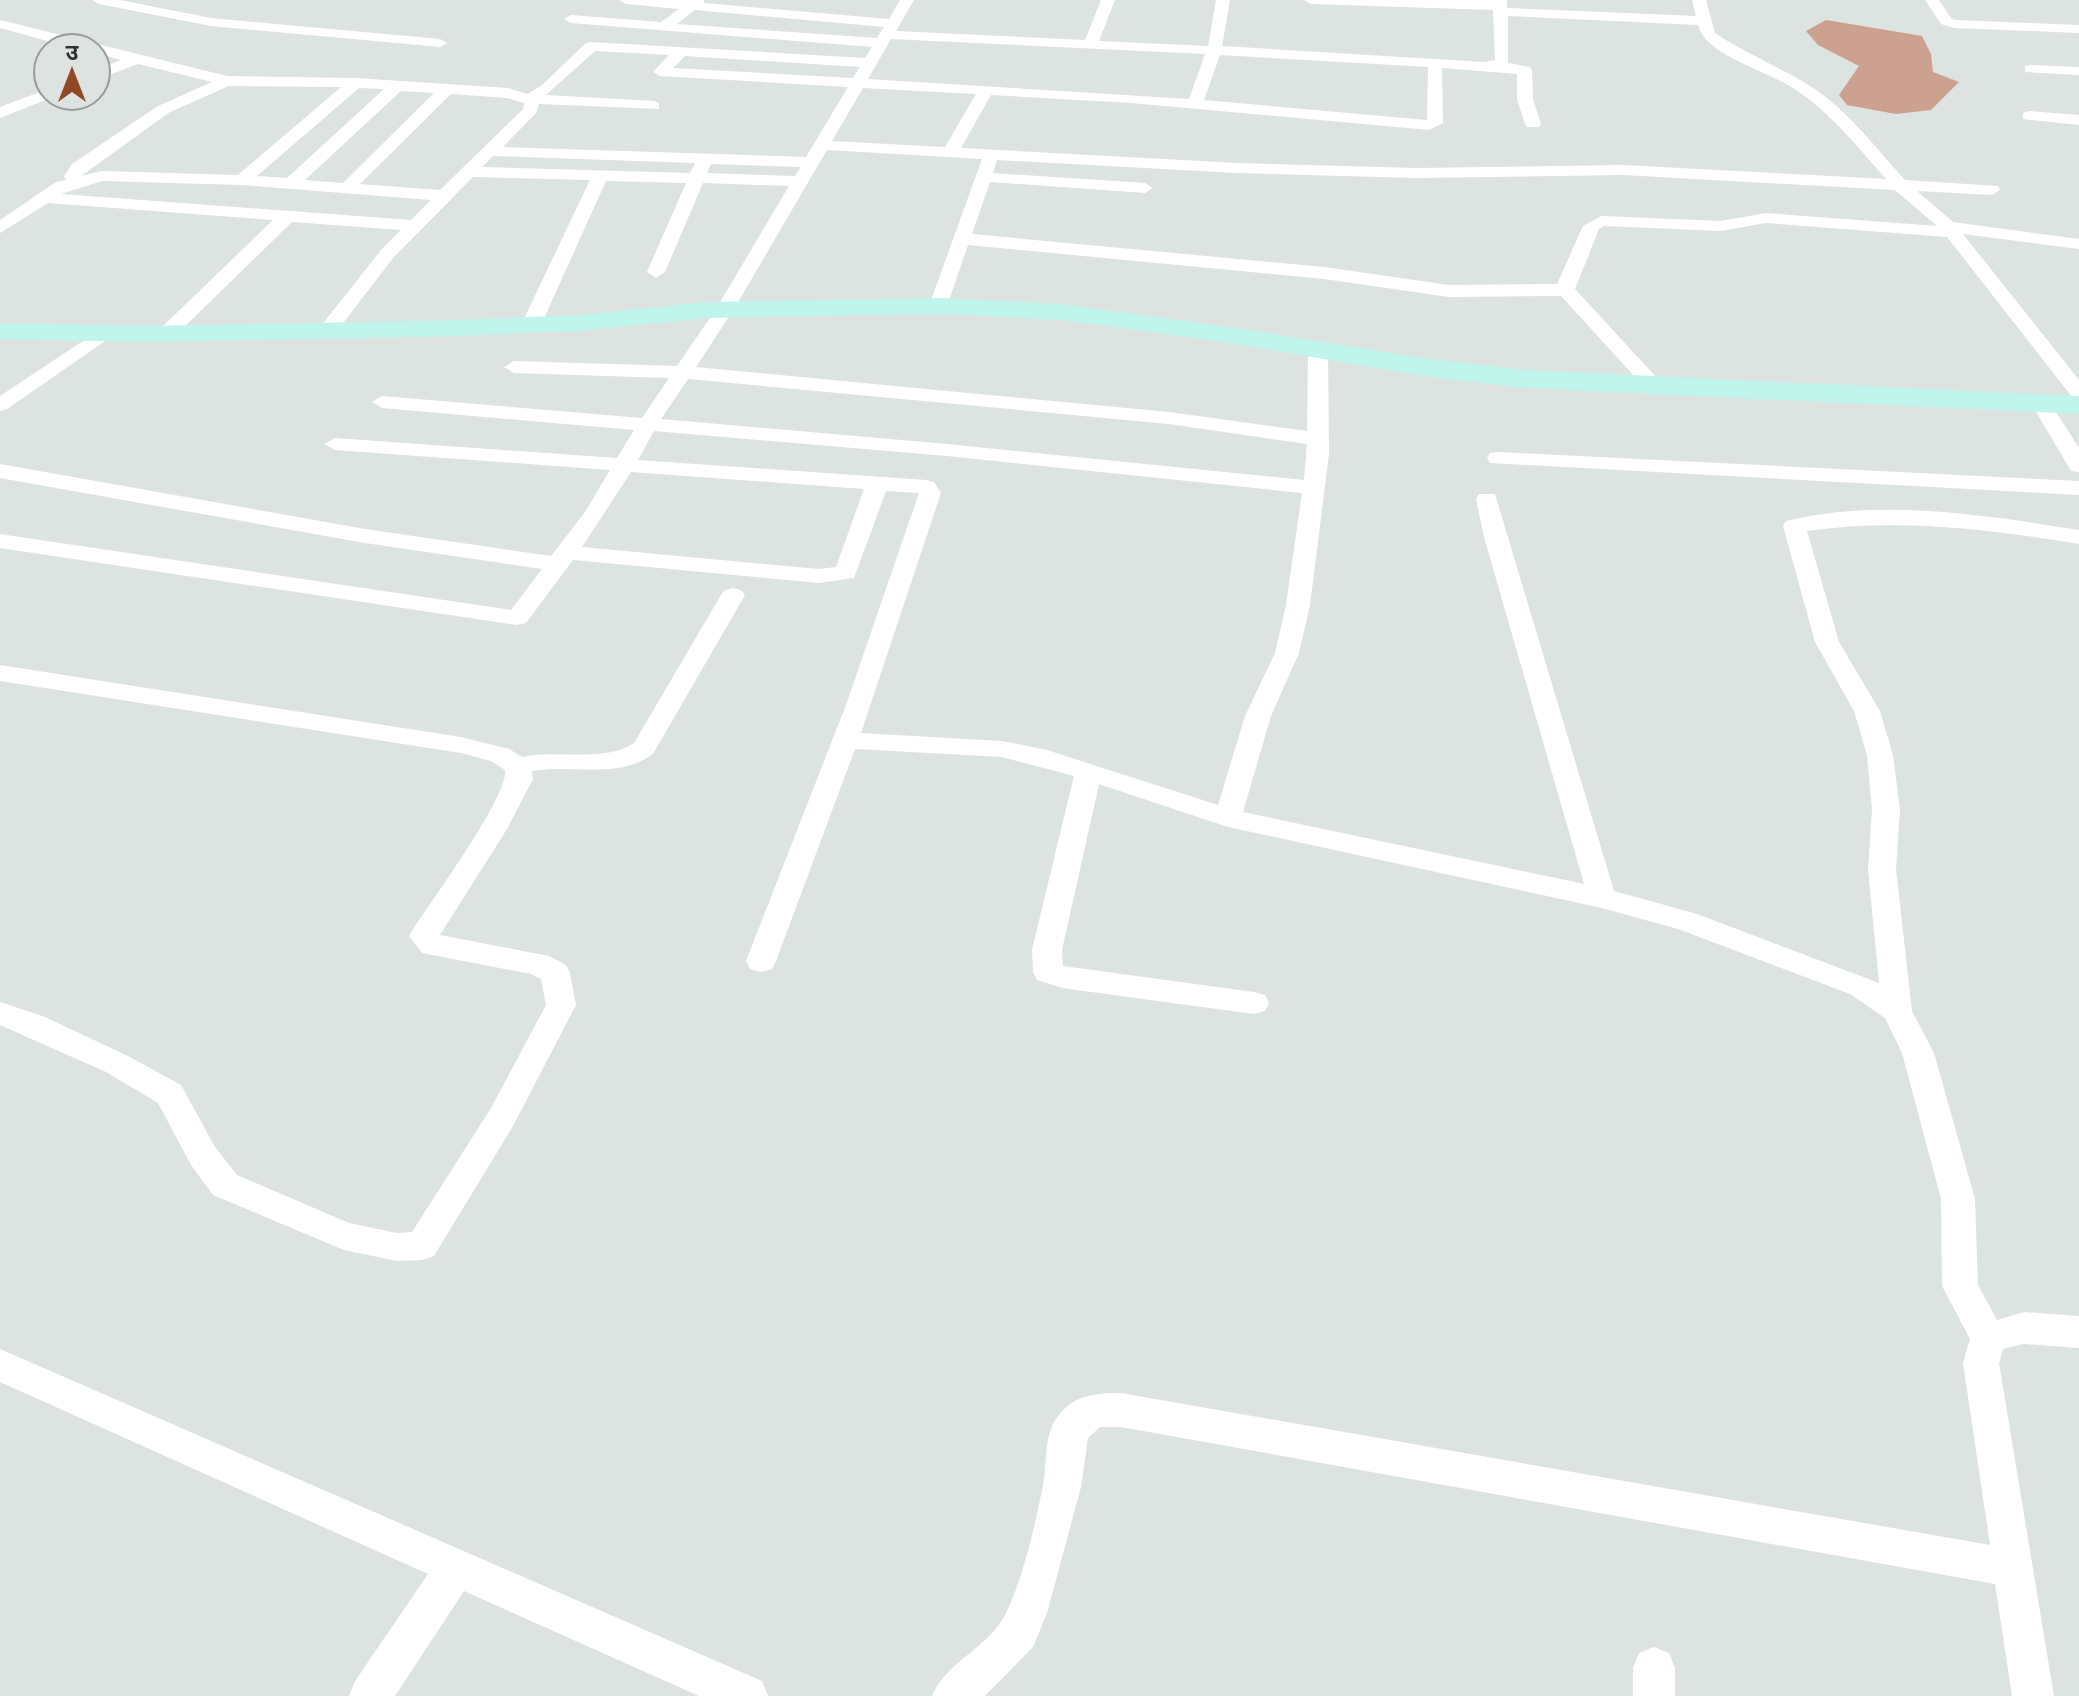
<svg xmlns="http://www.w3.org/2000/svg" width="2079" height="1696" font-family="'Roboto Serif','Noto Sans Devanagari',serif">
	<rect width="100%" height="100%" fill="#dce3e1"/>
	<!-- water -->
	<path fill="#cca18f" d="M1826 20 1922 36 1931 54 1933 72 1959 82 1931 110 1896 114 1847 105 1839 95 1859 66 1818 45 1806 31Z"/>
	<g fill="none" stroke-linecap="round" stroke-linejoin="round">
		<!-- street -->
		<g fill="#fff" fill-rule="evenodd">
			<path d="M92 0H120L211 18 440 39 447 43 440 47 211 26 99 4Z"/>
			<path d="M619 0H704V3L889 19 900 0H914L896 31 1085 40 1101 0H1115L1099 41 1208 46 1216 0H1230L1222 46 1484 62 1495 60 1493 10 1311 4 1304 0H1507V8L1696 16 1692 0H1706L1715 33C1743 52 1773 64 1802 81 1843 104 1874 146 1905 180L1998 186 2000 190 1992 195 1917 191 1953 222 2079 239V249L1963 234 2079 380V399L2072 397 1947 237 1766 223 1721 231 1604 226 1599 229 1575 289 1659 380 1662 384 1659 388H1645L1561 296 1449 297 1324 279 968 245 947 306 945 310H931L929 306 982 159 827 150 734 309 696 367 1169 412 1307 431 1308 350 1311 346H1325L1328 350 1329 454 1310 605 1299 653 1271 716 1243 812 1584 884 1484 537 1476 499 1479 494H1495L1614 891 1697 914 1879 983 1868 869 1872 810 1867 755 1854 711 1815 642 1783 526 1786 521C1880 498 1985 515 2079 530V544C1989 529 1897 518 1807 531L1839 642 1880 711 1893 755 1900 810 1896 869 1912 1011 1934 1053 1975 1199 1978 1285 1997 1320 2024 1312 2079 1316V1348L2024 1344 2003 1349 1999 1363 2054 1696H2012L1995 1584 1121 1427H1100L1088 1438 1081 1487 1047 1613 1033 1647 985 1696H932C946 1662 988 1648 1005 1615 1022 1582 1036 1522 1043 1485 1047 1465 1044 1436 1056 1419 1072 1395 1095 1393 1121 1393L1990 1545 1963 1363 1970 1339 1942 1286 1941 1199 1902 1053 1885 1018 1850 994 1678 929 1602 908 1228 827 1099 784 1062 950 1063 966 1254 992 1265 995 1269 1003 1265 1011 1254 1014 1062 988 1037 980 1033 972 1032 950 1074 776 1002 757 855 749 776 961 772 969 761 972 750 969 746 961 846 705 919 493 886 491 854 578 819 583 573 560 526 623 517 625 0 548V534L511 610 542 569 365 543 0 478V464L365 529 551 556 585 512 610 470 335 450 324 444 335 438 617 458 634 430 382 408 372 402 382 396 642 418 669 378 514 373 504 367 514 361 677 366 716 309 789 186 703 183 665 272 656 278 647 272 686 183 606 181 541 325 531 331 521 325 590 180 473 177 393 258 334 335H320L317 331 381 250 401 230 292 222 173 338 166 340 156 334 159 330 273 220 48 203 0 233V220L56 182 66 180 64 176 72 164 158 106 212 82 138 64 96 80V70L121 60 96 53V48H73L0 28V20L227 76 355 78 508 88 527 94 541 86 586 43 591 42 865 58 872 47 571 23 564 19 571 15 661 22 679 9 626 4ZM695 10 884 27 877 38 677 24ZM1508 16 1698 25C1706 56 1768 71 1793 88 1830 112 1858 147 1886 179L1623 165 1416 168 1237 163 961 148 991 95 1131 103 1429 130 1443 123 1442 68 1517 74V99L1525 124 1527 127H1539L1541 124 1533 99 1532 70 1530 67 1508 63ZM891 39 1205 54 1189 99 868 79ZM595 51 669 55 653 72 660 76 848 87 806 157 503 147 536 113 539 104 659 109V103L654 101 546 95ZM1220 55 1428 67 1427 120 1204 100ZM685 56 860 67 853 78 673 68ZM229 86 341 87 238 175 102 171 81 176 170 112ZM359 88 384 89 287 178 257 176ZM863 88 976 94 945 147 832 141ZM401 91 434 93 343 183 305 180ZM451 94 507 98 524 103 523 109 440 190 360 184ZM493 156 695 163 690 173 482 167ZM997 160 1237 173 1416 178 1623 175 1895 190 1937 226 1766 213 1721 221 1601 216 1583 226 1557 284 1449 285 1324 267 972 234 990 182 1145 193 1153 188 1145 183 993 173ZM711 164 801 167 795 176 707 173ZM102 181 242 185 431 200 411 220 61 194ZM688 379 1169 424 1307 444 1304 480 947 444 661 419ZM654 431 947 456 1302 493 1286 605 1275 653 1245 716 1218 805 1047 750 1002 741 861 733 941 493 934 482 926 480 638 460ZM631 472 864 489 836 567 819 569 582 547Z"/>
			<path d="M1925 0H1939L1951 18 1956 20 2079 25V33L1954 28 1941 24Z"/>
			<path d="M2030 65 2079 67V75L2025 72V66Z"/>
			<path d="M48 89V96L53 97 0 118V107Z"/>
			<path d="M2029 111 2079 115V125L2023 119V113Z"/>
			<path d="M104 327 111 329 114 333 111 337 7 409 0 411V396Z"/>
			<path d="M2042 399 2049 401 2079 448V472L2071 471 2032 405Z"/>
			<path d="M1498 452 2079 481V495L1490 463 1487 458 1490 453Z"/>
			<path d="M733 588 741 590 745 595 653 754C617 780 573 764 532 771L533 779 507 829 440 935 549 956 566 965 570 973 576 1005 513 1126 434 1256 422 1260 397 1261 344 1250 213 1195 191 1165 158 1103 106 1072 0 1025V1002L45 1017 128 1056 181 1085 215 1147 237 1175 349 1223 397 1233 412 1232 491 1108 546 1005 541 979 531 974 422 953 409 936C427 906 509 797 505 770L491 761 461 753 0 681V665L461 737 509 749 522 757C557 749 605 763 634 743L721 595 725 590Z"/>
			<path d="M0 1349 762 1681 768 1696H699L464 1591 395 1696H349L355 1681 428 1574 0 1382Z"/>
			<path d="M1654 1647 1669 1653 1675 1668V1696H1633V1668L1639 1653Z"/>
		</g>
		<!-- secondary -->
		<path fill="#c0f5ec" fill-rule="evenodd" d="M938 298 1062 304 1230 327 1429 359 1527 370 2079 396V414L1527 388 1429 377 1230 343 1062 320 938 314 707 318 580 331 424 337 144 342 0 339V323L144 326 424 321 580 315 707 302Z"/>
	</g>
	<!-- north arrow -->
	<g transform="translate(72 72)"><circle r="38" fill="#dce3e1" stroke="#979c9b" stroke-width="2"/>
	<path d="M0-6L14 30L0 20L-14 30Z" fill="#904826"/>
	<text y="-12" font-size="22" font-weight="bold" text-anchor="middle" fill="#303231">उ</text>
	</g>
</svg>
